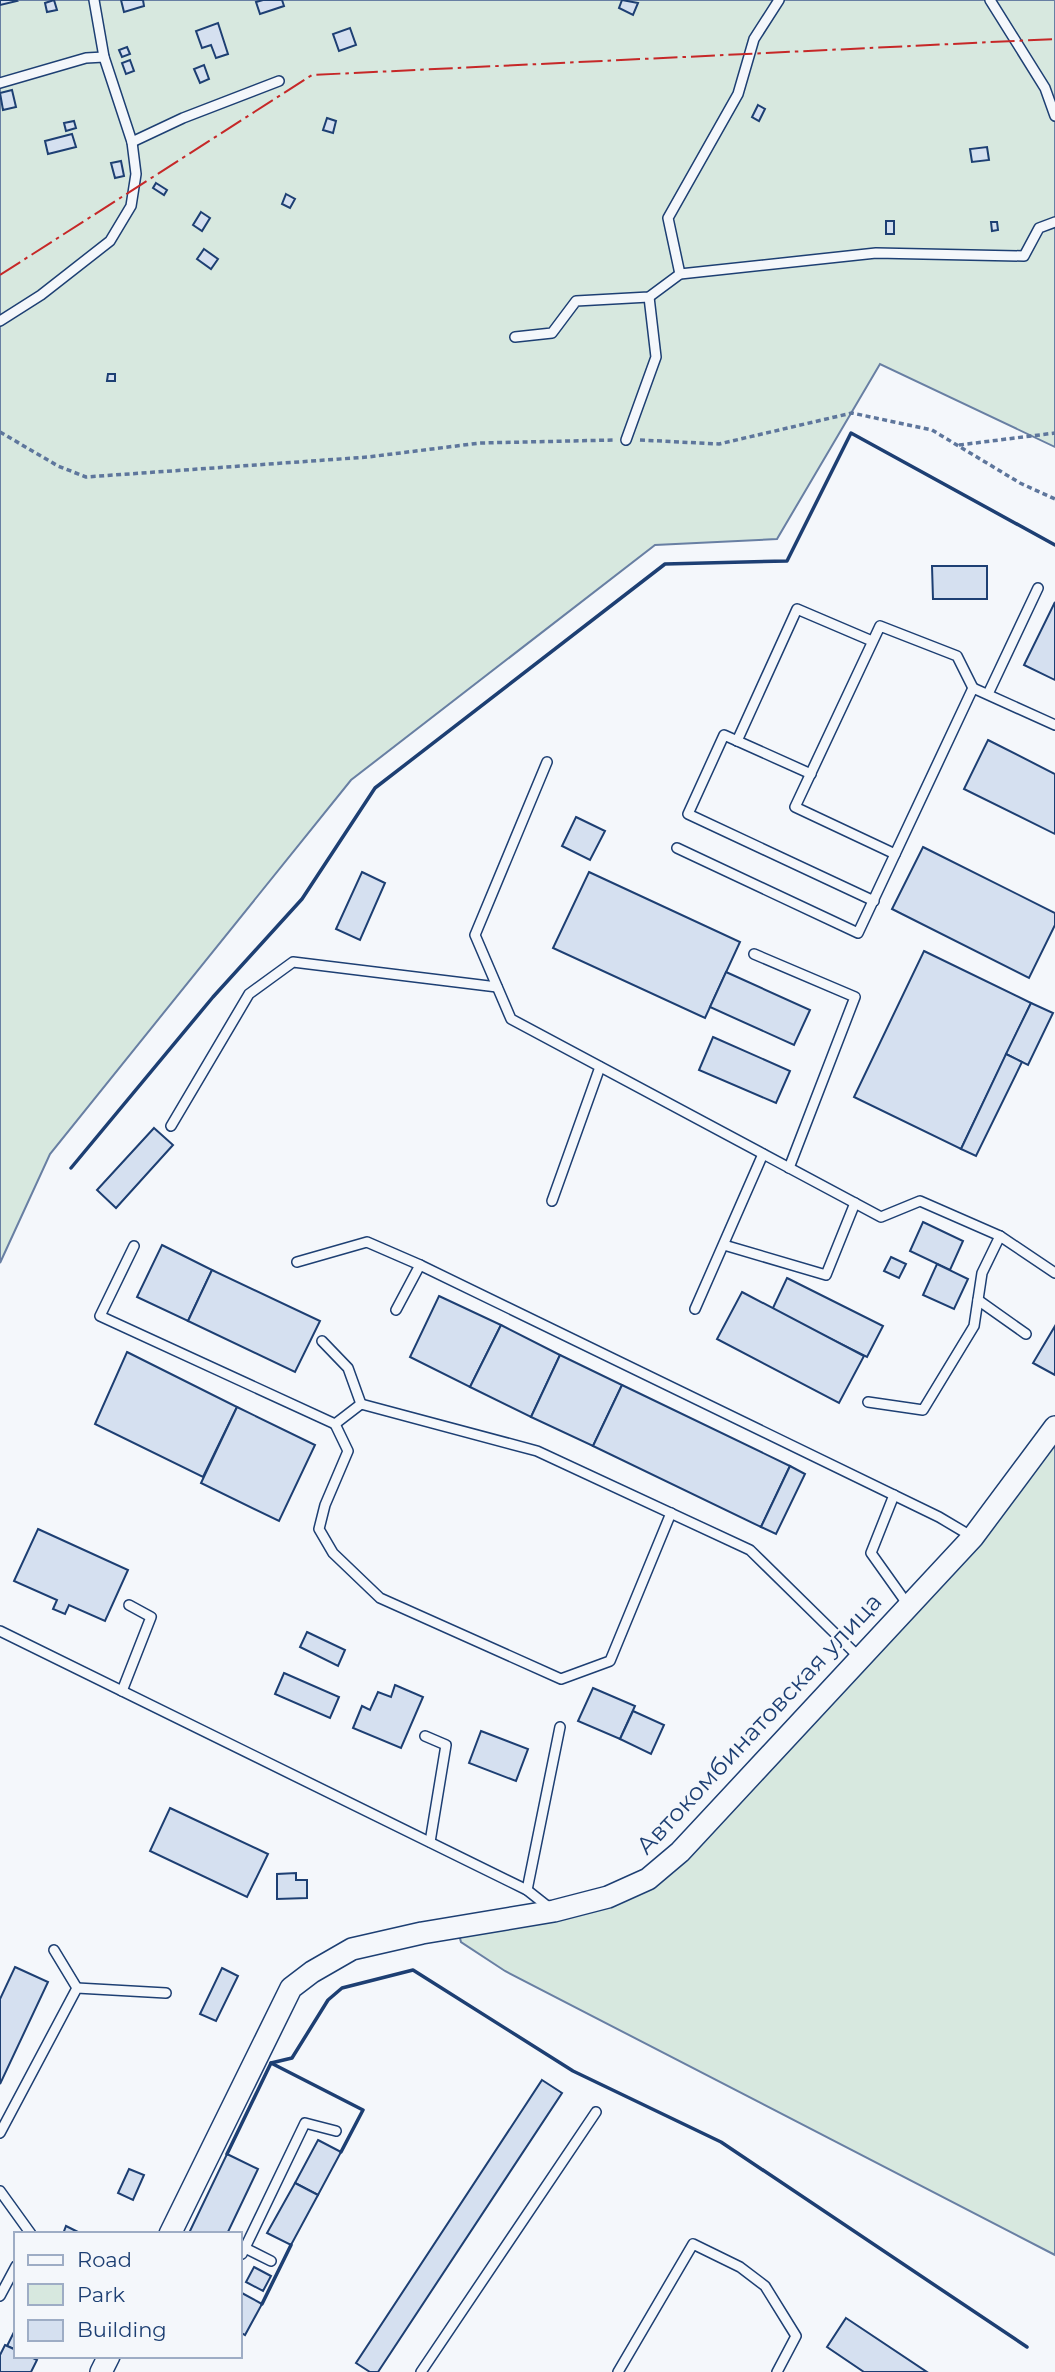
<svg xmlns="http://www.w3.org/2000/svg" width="1055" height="2372" font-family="Montserrat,sans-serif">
	<rect width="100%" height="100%" fill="#f4f7fb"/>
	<!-- green -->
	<g fill="#d7e8df" stroke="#687fa3" stroke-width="2">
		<path d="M0 0H1055V447L880 364 777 539 655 545 351 780 50 1154 0 1263Z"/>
		<path d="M1055 1427V2255L505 1971 461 1942 457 1927 648 1879 859 1657Z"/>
	</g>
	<!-- building -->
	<g fill="#d5e0f0" stroke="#1d3f73" stroke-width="2">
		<path d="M0 0H16L17 1 0 5Z"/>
		<path d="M54 0 57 10 47 12 45 3Z"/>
		<path d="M121 0H143L144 6 124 12Z"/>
		<path d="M263 0H282L284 6 260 14 256 2Z"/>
		<path d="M622 0 638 3 633 15 619 8Z"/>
		<path d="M218 23 228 54 216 58 211 45 202 48 196 31Z"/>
		<path d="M350 28 356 45 339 51 333 34Z"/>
		<path d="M127 47 130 54 122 57 119 50Z"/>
		<path d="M130 60 134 71 126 74 122 63Z"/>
		<path d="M204 65 209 79 200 83 194 69Z"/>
		<path d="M12 90 16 107 3 110 0 93Z"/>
		<path d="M758 105 765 109 759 121 752 117Z"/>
		<path d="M327 118 336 121 333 133 323 130Z"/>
		<path d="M74 121 76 128 66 131 64 123Z"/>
		<path d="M72 134 76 147 48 154 45 141Z"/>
		<path d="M987 147 989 160 972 162 970 149Z"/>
		<path d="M121 161 124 176 115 178 111 163Z"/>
		<path d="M156 183 167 190 164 195 153 188Z"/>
		<path d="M286 194 295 199 290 208 282 204Z"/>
		<path d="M201 212 210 218 202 231 193 225Z"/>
		<rect x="886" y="221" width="8" height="13"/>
		<path d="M991 222H997L998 230 992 231Z"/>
		<path d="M204 249 218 259 211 269 197 259Z"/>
		<path d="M108 374H115V381H107Z"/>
		<path d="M932 566H987V599H933Z"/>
		<path d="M1055 602V680L1024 665Z"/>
		<path d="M988 740 1055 774V834L964 789Z"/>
		<path d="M576 817 605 831 590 860 562 846Z"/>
		<path d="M923 847 1055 913V925L1029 978 892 909Z"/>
		<path d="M362 872 385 883 360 940 336 929Z"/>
		<path d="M589 872 740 942 705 1018 553 948Z"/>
		<path d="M924 951 1031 1003 961 1149 854 1097Z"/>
		<path d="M726 972 810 1010 794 1045 710 1007Z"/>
		<path d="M1031 1003 1053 1013 1028 1065 1006 1054Z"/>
		<path d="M713 1037 790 1071 776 1103 699 1070Z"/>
		<path d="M1006 1054 1022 1062 976 1156 961 1149Z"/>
		<path d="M154 1128 173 1145 116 1208 97 1190Z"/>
		<path d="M923 1222 963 1241 950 1270 910 1251Z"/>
		<path d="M162 1245 212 1270 188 1321 137 1297Z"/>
		<path d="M891 1257 906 1264 899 1278 884 1271Z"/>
		<path d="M937 1264 968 1279 954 1309 923 1295Z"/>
		<path d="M212 1270 320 1321 295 1372 188 1321Z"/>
		<path d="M787 1278 883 1326 867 1357 772 1310Z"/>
		<path d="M742 1292 864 1356 839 1403 717 1339Z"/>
		<path d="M439 1296 501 1325 470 1387 410 1357Z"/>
		<path d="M501 1325 560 1355 531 1417 470 1387Z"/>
		<path d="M1055 1326V1375L1033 1363Z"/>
		<path d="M127 1352 237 1407 203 1477 95 1424Z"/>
		<path d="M560 1355 622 1385 593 1446 531 1417Z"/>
		<path d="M622 1385 790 1466 761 1527 593 1446Z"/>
		<path d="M237 1407 315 1445 279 1521 201 1483Z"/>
		<path d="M790 1466 805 1474 776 1534 761 1527Z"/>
		<path d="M38 1529 128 1570 105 1621 69 1605 65 1614 53 1609 57 1600 14 1581Z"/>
		<path d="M307 1632 345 1650 338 1666 300 1647Z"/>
		<path d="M284 1673 339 1697 330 1718 275 1694Z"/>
		<path d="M395 1685 423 1697 401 1748 353 1728 362 1706 370 1710 378 1692 391 1697Z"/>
		<path d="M593 1688 635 1706 620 1739 578 1721Z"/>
		<path d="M633 1711 664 1725 651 1754 620 1739Z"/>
		<path d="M481 1731 528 1749 516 1781 469 1763Z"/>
		<path d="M170 1808 268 1854 247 1897 150 1851Z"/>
		<path d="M296 1873V1880H307V1898L277 1899V1874Z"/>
		<path d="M15 1967 48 1982 0 2084V1999Z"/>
		<path d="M222 1968 238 1976 216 2021 200 2014Z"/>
		<path d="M542 2080 562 2093 378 2372H370L356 2363Z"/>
		<path d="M318 2140 341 2152 318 2195 295 2183Z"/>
		<path d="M227 2154 258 2169 227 2234 189 2233Z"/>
		<path d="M129 2169 144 2175 133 2200 118 2193Z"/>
		<path d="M295 2183 318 2195 291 2245 267 2233Z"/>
		<path d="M66 2226 82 2234H63Z"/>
		<path d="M254 2267 271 2276 263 2291 246 2282Z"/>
		<path d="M240 2292 262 2304 245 2335 240 2332Z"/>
		<path d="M846 2318 927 2372H864L827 2347Z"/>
		<path d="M16 2328V2350L7 2346Z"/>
		<path d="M5 2345 16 2350V2356H29L37 2360 31 2372H0V2355Z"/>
	</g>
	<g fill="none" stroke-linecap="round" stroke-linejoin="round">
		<!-- service casing -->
		<g stroke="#1d3f73" stroke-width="12">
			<g id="service">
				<path d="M990 0 1045 88 1055 116"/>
				<path d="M0 83 86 58 104 57"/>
				<path d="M132 142 183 118 279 81"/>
				<path d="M680 274 668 218 738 94 754 39 779 0"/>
				<path d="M0 321 41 295 110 241 131 206 136 174 132 142 104 57 94 0"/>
				<path d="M515 337 552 333 576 301 649 297 680 274 876 253 1024 256 1039 228 1055 222"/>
				<path d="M626 440 656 357 649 297"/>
				<path d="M988 694 1038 588"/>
				<path d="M737 741 797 609 872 641"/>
				<path d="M547 762 475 935 511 1019 881 1217 920 1201 1000 1236 1055 1273"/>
				<path d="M811 774 724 735 688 814 874 901"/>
				<path d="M677 848 858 933 973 688 1055 725"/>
				<path d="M895 854 795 807 880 626 957 656 973 688"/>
				<path d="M754 954 855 997 789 1168"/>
				<path d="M171 1126 249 994 293 962 497 987"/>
				<path d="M552 1201 600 1067"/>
				<path d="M724 1245 826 1275 855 1203"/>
				<path d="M134 1246 100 1316 335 1424 361 1404 537 1451 750 1550 859 1657"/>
				<path d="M297 1262 367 1242 420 1265 396 1310"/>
				<path d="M420 1265 939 1517 971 1536"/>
				<path d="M978 1300 1026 1334"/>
				<path d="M695 1309 763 1154"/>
				<path d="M322 1341 348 1368 361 1404"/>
				<path d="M868 1402 923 1410 974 1326 982 1273 1000 1236"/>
				<path d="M335 1424 348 1451 325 1505 319 1529 333 1553 380 1598 561 1679 610 1661 671 1513"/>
				<path d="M894 1495 871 1553 908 1605"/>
				<path d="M0 1631 527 1890 551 1909"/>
				<path d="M122 1691 151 1617 129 1605"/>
				<path d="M425 1736 446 1745 430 1842"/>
				<path d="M527 1890 560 1727"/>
				<path d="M54 1950 77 1988"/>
				<path d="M0 2133 77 1988 166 1993"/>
				<path d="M0 2191 31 2234"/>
				<path d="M245 2248 271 2261"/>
				<path d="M240 2255 242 2254 305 2123 336 2131"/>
				<path d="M0 2296 16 2266"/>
				<path d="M421 2372 596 2112"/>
				<path d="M618 2372 693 2244 740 2267 765 2286 796 2336 777 2372"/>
			</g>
		</g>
		<!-- tertiary casing -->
		<g stroke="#1d3f73" stroke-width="24">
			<g id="tertiary">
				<path d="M170 2234 291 1988 312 1972 352 1949 422 1933 554 1911 608 1897 648 1879 680 1852 973 1537 1055 1427"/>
				<path d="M101 2372 109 2356"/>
			</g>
		</g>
		<!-- path -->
		<g stroke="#5e769c" stroke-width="3.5" stroke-dasharray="5 3.5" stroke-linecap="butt">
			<path d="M0 432 58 466 86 477 368 457 480 443 615 440"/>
			<path d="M640 440 719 444 852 413 932 430 1020 483 1055 499"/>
			<path d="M959 445 1055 433"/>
		</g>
		<!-- service -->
		<use href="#service" stroke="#f4f7fb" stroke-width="9"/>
		<!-- tertiary -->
		<use href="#tertiary" stroke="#f4f7fb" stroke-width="21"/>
		<!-- wall -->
		<g stroke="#1d3f73" stroke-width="3.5">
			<path d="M71 1168 213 997 302 899 375 788 665 564 787 561 851 433 1055 545"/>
			<path d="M271 2063 292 2058 328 2000 342 1988 413 1970 573 2071 721 2142 1027 2347"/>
			<path d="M227 2154 271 2063 363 2110 341 2152"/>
			<path d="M262 2304 291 2245"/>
		</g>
		<!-- power -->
		<path stroke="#c62828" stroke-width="2" stroke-dasharray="24 5 3.5 5" stroke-linecap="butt" d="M0 275 312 75 1055 39"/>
	</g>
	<g text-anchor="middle" stroke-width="5" stroke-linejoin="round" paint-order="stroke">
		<!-- street labels -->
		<g font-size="24" fill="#1d3f73" stroke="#f4f7fb">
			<text transform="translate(759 1724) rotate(-47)" y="8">Автокомбинатовская улица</text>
		</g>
	</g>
	<!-- legend -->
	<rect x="14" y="2232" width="228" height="126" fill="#f4f7fb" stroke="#9eadc5" stroke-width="2"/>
	<rect x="28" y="2255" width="35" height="10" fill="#f4f7fb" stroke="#9eadc5" stroke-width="2"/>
	<text x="77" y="2267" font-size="21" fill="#1d3f73">Road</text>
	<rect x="28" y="2284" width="35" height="21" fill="#d7e8df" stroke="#9eadc5" stroke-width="2"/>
	<text x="77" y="2302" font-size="21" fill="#1d3f73">Park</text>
	<rect x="28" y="2320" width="35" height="21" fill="#d5e0f0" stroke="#9eadc5" stroke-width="2"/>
	<text x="77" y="2337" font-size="21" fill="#1d3f73">Building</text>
</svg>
